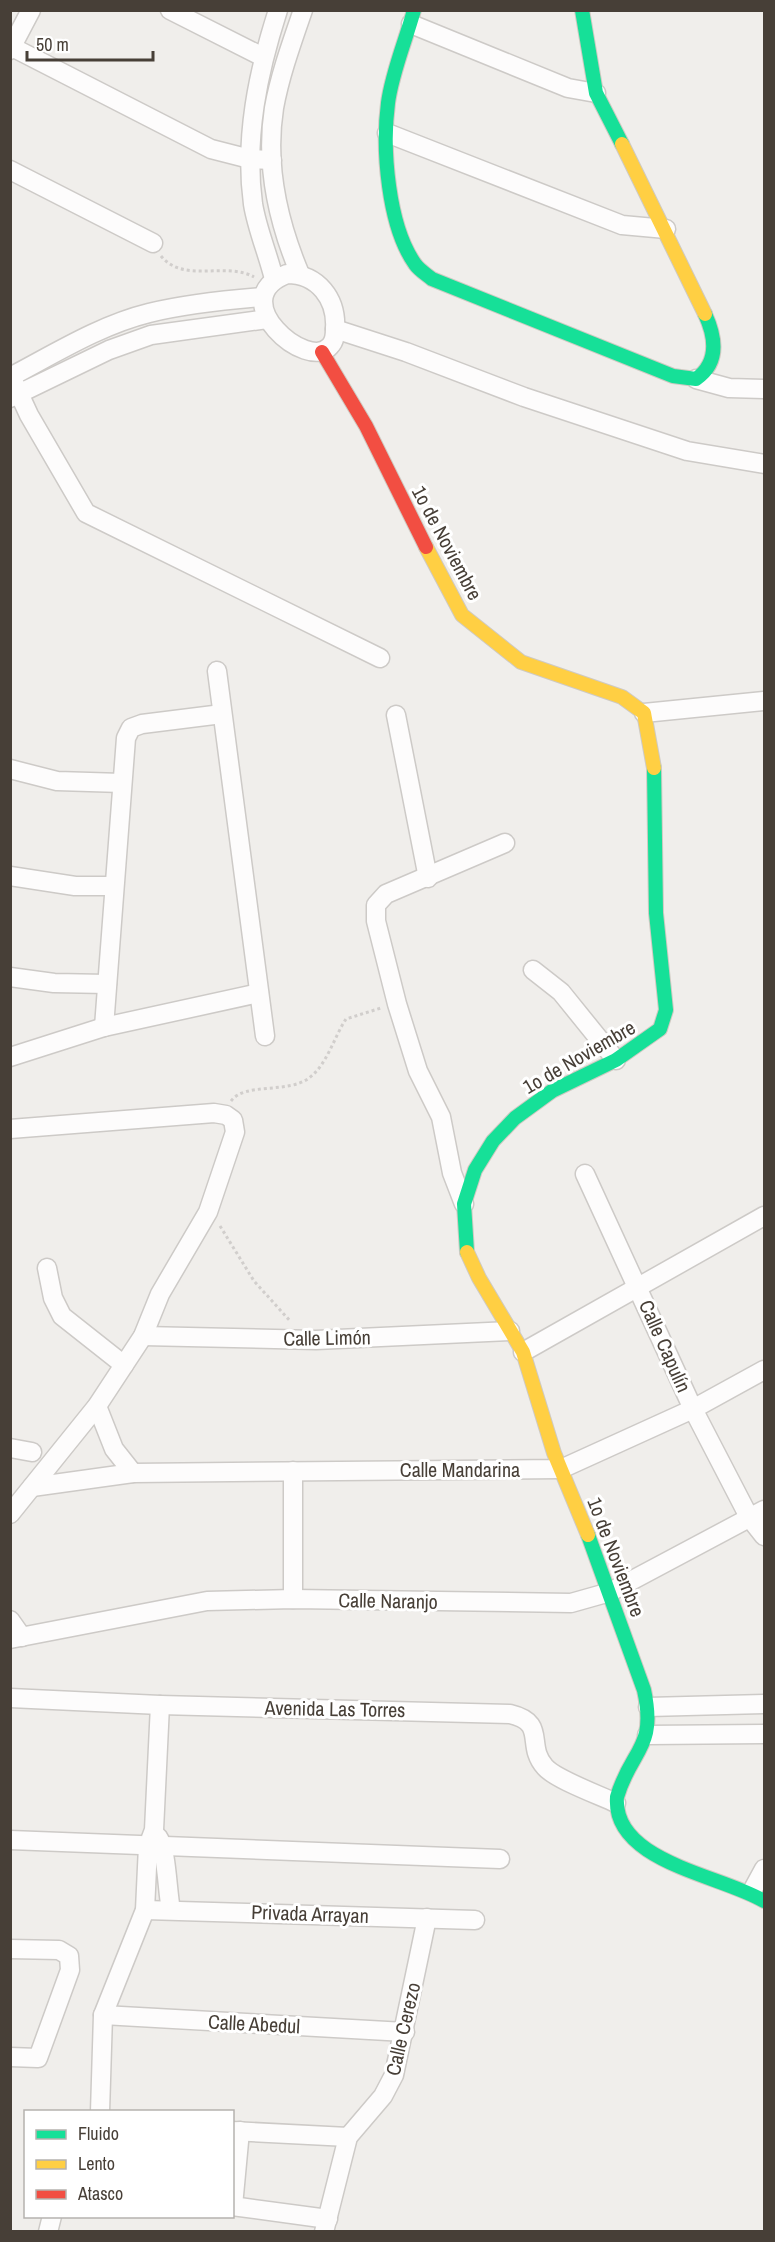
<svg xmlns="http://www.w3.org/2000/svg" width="775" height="2242" font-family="'Archivo Narrow',sans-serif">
	<rect width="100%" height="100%" fill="#f0eeeb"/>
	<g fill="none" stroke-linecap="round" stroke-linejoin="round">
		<!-- street casing -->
		<g stroke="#cdcac7" stroke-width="21">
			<g id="street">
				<path d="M170 10 263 57"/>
				<path d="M411 24 568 88 596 93"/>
				<path d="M10 46 211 149 250 159 272 160"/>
				<path d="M10 50 31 10"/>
				<path d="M387 133 622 225 666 229"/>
				<path d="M10 170 153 243"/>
				<path d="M287 274C318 274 337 299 335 329 335 335 335 341 330 346 308 373 222 299 287 274Z"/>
				<path d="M300 274C278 222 265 165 274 108 280 75 292 42 303 10"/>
				<path d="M274 279C268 254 257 229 253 204 244 138 258 72 278 10"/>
				<path d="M335 329 406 352 524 397 687 451 764 464"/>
				<path d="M11 376 29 415 86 513 380 658"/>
				<path d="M10 377C54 354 100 325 149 313 186 304 225 300 263 297"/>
				<path d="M696 379 729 388 764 389"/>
				<path d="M10 398 109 350 151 335 267 319"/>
				<path d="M217 671 265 1036"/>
				<path d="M644 713 764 701"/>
				<path d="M396 715 428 878"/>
				<path d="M10 769 57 781 122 783"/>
				<path d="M10 876 75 886H114"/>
				<path d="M533 970 561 992 616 1060"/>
				<path d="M10 977 54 983 107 984"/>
				<path d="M104 1027 126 738 131 728 142 724 222 714"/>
				<path d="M10 1057 104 1027 259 993"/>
				<path d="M10 1129 214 1113 226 1115 233 1120 235 1132 208 1212 160 1294 143 1336 97 1406 10 1514"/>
				<path d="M585 1174 693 1409 749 1517 764 1536"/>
				<path d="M464 1204 452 1173 441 1117 418 1071 397 1004 376 921V905L386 894 505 843"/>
				<path d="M47 1268 53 1298 62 1316 124 1365"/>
				<path d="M143 1336 316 1340 510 1331"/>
				<path d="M523 1352 764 1216"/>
				<path d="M97 1406 114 1449 133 1473"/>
				<path d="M10 1448 32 1452"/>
				<path d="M293 1471V1599"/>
				<path d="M32 1487 133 1473 561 1469 693 1409 764 1370"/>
				<path d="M10 1620 22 1637"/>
				<path d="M10 1639 207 1601 293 1599 571 1603 610 1592 764 1510"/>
				<path d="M10 1698 160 1705 510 1714C548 1723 525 1745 545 1767 555 1779 599 1795 616 1803"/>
				<path d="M648 1707 764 1704"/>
				<path d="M647 1735 764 1734"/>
				<path d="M158 1837C167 1850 167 1890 171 1910"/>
				<path d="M10 1840 500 1859"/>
				<path d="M752 1891 764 1869"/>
				<path d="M145 1910 475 1920"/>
				<path d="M10 1949 59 1950 69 1956 70 1970 38 2058 10 2057"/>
				<path d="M103 2015 405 2032"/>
				<path d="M100 2112 103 2015 145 1910 148 1846 154 1830 160 1705"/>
				<path d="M232 2131 348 2137"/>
				<path d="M232 2206 328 2219"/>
				<path d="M233 2206 240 2131"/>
				<path d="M48 2232 52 2216"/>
				<path d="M324 2232 348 2137 383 2096 394 2075 427 1918"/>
			</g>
		</g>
		<!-- fast casing -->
		<g stroke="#cfcac2" stroke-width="16">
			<g id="fast">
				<path d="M414 10C406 40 392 72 388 103 382 149 388 226 415 264 419 270 426 274 432 279L673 376 696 379C719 363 716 338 705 314"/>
				<path d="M582 10 596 93 622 144"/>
				<path d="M467 1252 464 1204 475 1170 493 1141 515 1118 552 1091 616 1060 660 1029 666 1010 656 913 654 768"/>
				<path d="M588 1535 644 1690C657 1749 631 1749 617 1797 612 1862 721 1875 764 1901"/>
			</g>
		</g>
		<!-- slow casing -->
		<g stroke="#cfcac2" stroke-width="16">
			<g id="slow">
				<path d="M622 144 705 314"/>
				<path d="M426 547 462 615 521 662 622 697 644 713 654 768"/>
				<path d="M467 1252 479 1278 523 1352 554 1453 588 1535"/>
			</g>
		</g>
		<!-- jam casing -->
		<g stroke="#cfcac2" stroke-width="16">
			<path id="jam" d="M322 352 366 426 426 547"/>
		</g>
		<!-- path -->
		<g stroke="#d1cecc" stroke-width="3" stroke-dasharray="3 3" stroke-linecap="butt">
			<path d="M161 256C184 284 225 261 254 277"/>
			<path d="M231 1101C245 1082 288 1094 309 1078 327 1065 334 1037 346 1019L381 1008"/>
			<path d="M220 1226 254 1281 291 1322"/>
		</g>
		<!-- street -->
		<use href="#street" stroke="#fdfcfc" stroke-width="18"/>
		<!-- fast -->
		<use href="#fast" stroke="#16e098" stroke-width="14"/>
		<!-- slow -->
		<use href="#slow" stroke="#ffcf43" stroke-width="14"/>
		<!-- jam -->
		<use href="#jam" stroke="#f24e42" stroke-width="14"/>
	</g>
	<g text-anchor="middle" stroke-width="6" stroke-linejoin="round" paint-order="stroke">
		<!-- street labels -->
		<g font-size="20" fill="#473f37" stroke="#fff">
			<text transform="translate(447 543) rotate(62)" y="7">1o de Noviembre</text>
			<text transform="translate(579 1057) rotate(-30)" y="7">1o de Noviembre</text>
			<text transform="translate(327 1338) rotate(-1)" y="7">Calle Limón</text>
			<text transform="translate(665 1346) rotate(66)" y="7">Calle Capulín</text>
			<text x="460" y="1477">Calle Mandarina</text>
			<text transform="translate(616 1557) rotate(69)" y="7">1o de Noviembre</text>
			<text transform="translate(388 1601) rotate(1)" y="7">Calle Naranjo</text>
			<text transform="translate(335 1709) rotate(1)" y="7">Avenida Las Torres</text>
			<text transform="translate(310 1914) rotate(2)" y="7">Privada Arrayan</text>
			<text transform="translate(254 2024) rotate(3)" y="7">Calle Abedul</text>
			<text transform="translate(403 2029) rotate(-77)" y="7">Calle Cerezo</text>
		</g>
	</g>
	<!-- border -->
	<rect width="775" height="2242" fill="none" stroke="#473f37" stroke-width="24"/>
	<!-- legend -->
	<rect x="24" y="2110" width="210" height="108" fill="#ffffff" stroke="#b5b2af" stroke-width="1.5"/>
	<rect x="36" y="2130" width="30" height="9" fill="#16e098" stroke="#b5b2af" stroke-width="1.5"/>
	<text x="78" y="2140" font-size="18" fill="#473f37">Fluido</text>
	<rect x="36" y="2160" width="30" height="9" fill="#ffcf43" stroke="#b5b2af" stroke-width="1.5"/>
	<text x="78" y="2170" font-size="18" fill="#473f37">Lento</text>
	<rect x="36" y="2190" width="30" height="9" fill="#f24e42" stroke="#b5b2af" stroke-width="1.5"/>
	<text x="78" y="2200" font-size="18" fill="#473f37">Atasco</text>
	<!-- scale -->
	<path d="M27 51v9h126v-9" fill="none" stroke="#473f37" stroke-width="3"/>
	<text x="36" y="51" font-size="18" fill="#473f37" stroke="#ffffff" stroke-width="4.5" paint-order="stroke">50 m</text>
</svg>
